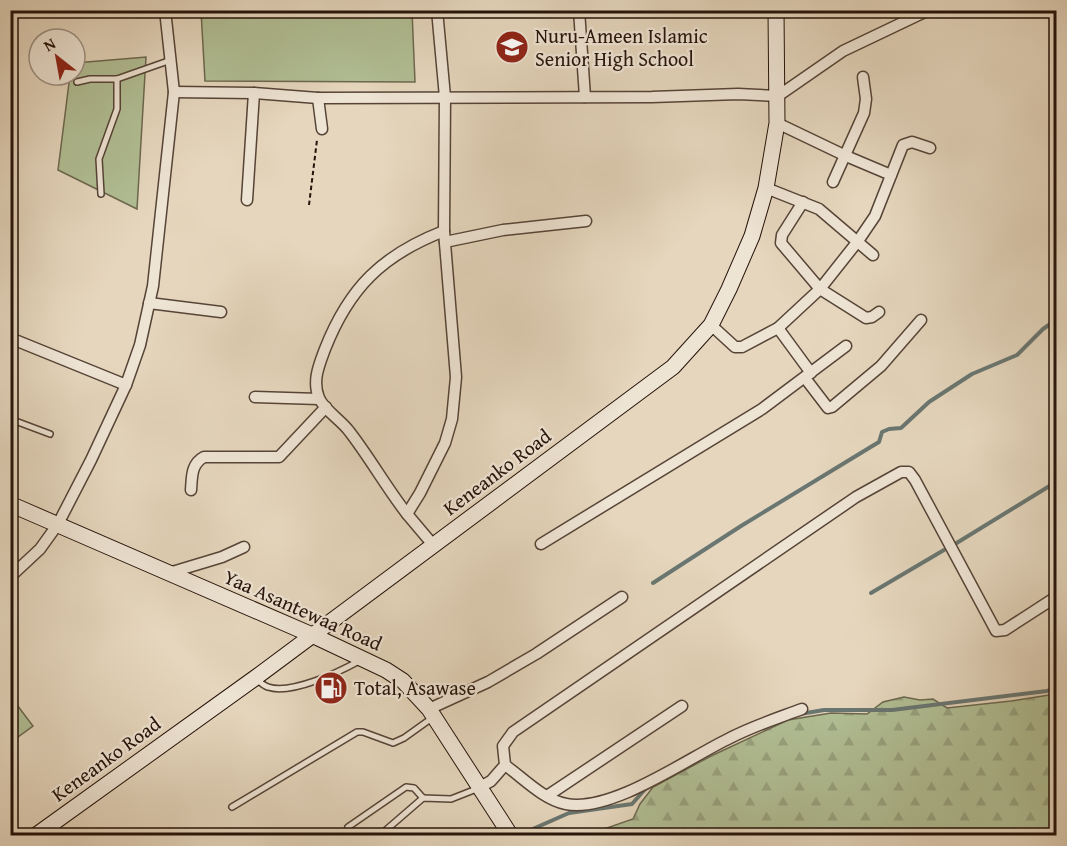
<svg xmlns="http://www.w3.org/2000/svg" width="1067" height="846" font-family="'Gentium Book Plus',serif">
	<defs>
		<pattern id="forest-firs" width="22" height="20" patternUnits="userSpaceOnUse" patternTransform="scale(1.5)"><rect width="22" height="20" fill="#b1be94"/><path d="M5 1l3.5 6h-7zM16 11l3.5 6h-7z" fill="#98a27e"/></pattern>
	</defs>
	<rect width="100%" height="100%" fill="#e5d6bd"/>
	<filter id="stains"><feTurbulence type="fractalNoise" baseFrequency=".00333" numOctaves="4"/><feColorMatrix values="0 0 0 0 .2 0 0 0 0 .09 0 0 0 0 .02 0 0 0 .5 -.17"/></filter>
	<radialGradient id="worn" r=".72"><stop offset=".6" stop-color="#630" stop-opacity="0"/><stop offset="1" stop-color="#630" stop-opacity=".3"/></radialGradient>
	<!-- forest -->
	<path fill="url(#forest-firs)" stroke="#6c684f" stroke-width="1.5" d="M1056 694V835H587L633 819 640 804 653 787 709 757 788 720 831 713 867 714 883 702 904 697 920 700 933 699 947 708 1011 701Z"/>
	<!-- pitch -->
	<g fill="#b1be94" stroke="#6c684f" stroke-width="1.5">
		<path d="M201 11H412L415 82 205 81Z"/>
		<path d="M146 57 137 209 58 170 70 75H75V63Z"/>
		<path d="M11 697 33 726 11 742H10Z"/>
	</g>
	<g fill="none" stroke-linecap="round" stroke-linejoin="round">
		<!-- stream -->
		<g stroke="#697671" stroke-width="4">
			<path d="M955 544 1056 482"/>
			<path d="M653 583 741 526 869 448 879 442 882 432 889 429 901 428 929 402 972 374 1017 355 1043 329 1056 320"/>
			<path d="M871 593 944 550"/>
			<path d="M800 714 824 710H892L1047 691 1056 687"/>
			<path d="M517 836 569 813 632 804 647 787"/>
		</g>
		<!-- lane casing -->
		<g stroke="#564437" stroke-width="8">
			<g id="lane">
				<path d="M77 82 90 79H117L171 60"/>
				<path d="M101 194 99 159 117 109V79"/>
				<path d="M10 419 50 434"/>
				<path d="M256 679C260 682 264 686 268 687 291 695 339 672 359 661"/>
				<path d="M232 807 357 732H363L393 743 404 738 432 718"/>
				<path d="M348 827 406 787 414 788 423 798"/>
				<path d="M379 836 423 798 451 799 479 788"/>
			</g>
		</g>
		<!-- street casing -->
		<g stroke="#564437" stroke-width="13">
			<g id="street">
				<path d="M579 10 585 97"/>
				<path d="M174 92 254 93 318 98 652 97 738 94 778 96 843 51 929 10"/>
				<path d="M318 98 322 129"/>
				<path d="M777 123 846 156 891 175"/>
				<path d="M833 182 864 113 866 99 863 77"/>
				<path d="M766 188 819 209 873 255"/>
				<path d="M247 200 254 93"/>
				<path d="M803 202 782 235 781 243 820 289 866 318 872 317 879 312"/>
				<path d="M445 242 503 230 586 221"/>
				<path d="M149 303 221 312"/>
				<path d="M711 325 735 347H742L778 328 820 289 858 241 875 216 903 145 912 142 930 148"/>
				<path d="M778 328 811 373"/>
				<path d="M10 338 126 385"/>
				<path d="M805 378 828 408 832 407 881 366 921 320"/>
				<path d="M255 397 319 399"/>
				<path d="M191 490C192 477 191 464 204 457H279L326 407"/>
				<path d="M407 514C386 487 370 458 349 431 341 420 324 410 319 398 312 381 319 365 325 349 349 288 382 255 444 231"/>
				<path d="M541 544 762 409 846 346"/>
				<path d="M434 546 407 514 420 493 445 443 452 419 456 377 444 231 445 97 437 10"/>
				<path d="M169 573 222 557 244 547"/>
				<path d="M10 577 40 549 58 524 91 460 126 385 140 345 153 286 174 92 165 10"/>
				<path d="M429 709 488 682 536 654 622 597"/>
				<path d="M505 765C523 778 544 800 566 804 612 813 688 758 730 738 753 726 778 718 802 709"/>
				<path d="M480 787 491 781 505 765 503 746 513 732 856 497 901 472H909L915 480 996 631 1005 630 1056 597"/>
				<path d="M547 796 682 706"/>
			</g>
		</g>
		<!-- secondary casing -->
		<g stroke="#26130a" stroke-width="17">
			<g id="secondary">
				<path d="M10 504 312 635 386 670 403 681 429 709 511 836"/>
				<path d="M35 836 255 678 673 367 711 325 729 289 752 236 766 188 777 123 776 10"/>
			</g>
		</g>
		<!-- path -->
		<path stroke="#26130a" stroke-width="2" stroke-dasharray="4.5 3" stroke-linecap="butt" d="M309 205 317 140"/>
		<!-- lane -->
		<use href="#lane" stroke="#eee4d4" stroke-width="5"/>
		<!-- street -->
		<use href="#street" stroke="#eee4d4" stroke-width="10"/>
		<!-- secondary -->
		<use href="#secondary" stroke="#eee4d4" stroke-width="15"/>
	</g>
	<!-- icons -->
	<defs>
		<g id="school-disc" transform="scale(1.725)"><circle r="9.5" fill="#8f2418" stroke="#eee4d4"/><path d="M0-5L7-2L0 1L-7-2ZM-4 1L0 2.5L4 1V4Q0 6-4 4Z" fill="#fff"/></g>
		<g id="fuel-disc" transform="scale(1.725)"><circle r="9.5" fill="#8f2418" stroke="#eee4d4"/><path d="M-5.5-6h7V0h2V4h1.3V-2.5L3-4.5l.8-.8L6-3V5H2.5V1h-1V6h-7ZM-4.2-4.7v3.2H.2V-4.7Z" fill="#fff"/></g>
	</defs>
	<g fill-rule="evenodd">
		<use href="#school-disc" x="512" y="47"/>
		<use href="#fuel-disc" x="331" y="688"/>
	</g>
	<g text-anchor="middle" stroke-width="4.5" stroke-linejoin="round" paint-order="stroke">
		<!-- poi labels -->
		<g font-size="20" fill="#26130a" stroke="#eee4d4" text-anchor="start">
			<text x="535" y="43">Nuru-Ameen Islamic<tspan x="535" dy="23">Senior High School</tspan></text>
			<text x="354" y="695">Total, Asawase</text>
		</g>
		<!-- street labels -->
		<g font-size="20" fill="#26130a" stroke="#eee4d4">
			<text transform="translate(497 472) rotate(-37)" y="7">Keneanko Road</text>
			<text transform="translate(303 610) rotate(24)" y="7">Yaa Asantewaa Road</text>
			<text transform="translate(106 759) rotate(-36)" y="7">Keneanko Road</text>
		</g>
	</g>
	<!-- margin -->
	<rect width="1067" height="846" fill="none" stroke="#e5d6bd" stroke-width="36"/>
	<rect x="12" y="12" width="1043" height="822" fill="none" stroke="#26130a" stroke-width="3"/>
	<rect x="18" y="18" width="1031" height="810" fill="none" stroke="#26130a" stroke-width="1.5"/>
	<!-- north arrow -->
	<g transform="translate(57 57) rotate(329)"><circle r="28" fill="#eee4d4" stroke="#9e9083" stroke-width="1.5"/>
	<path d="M0-4.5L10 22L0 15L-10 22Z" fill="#8f2418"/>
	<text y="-9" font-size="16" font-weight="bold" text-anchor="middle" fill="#26130a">N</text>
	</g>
	<rect width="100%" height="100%" filter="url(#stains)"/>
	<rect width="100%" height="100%" fill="url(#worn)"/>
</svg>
